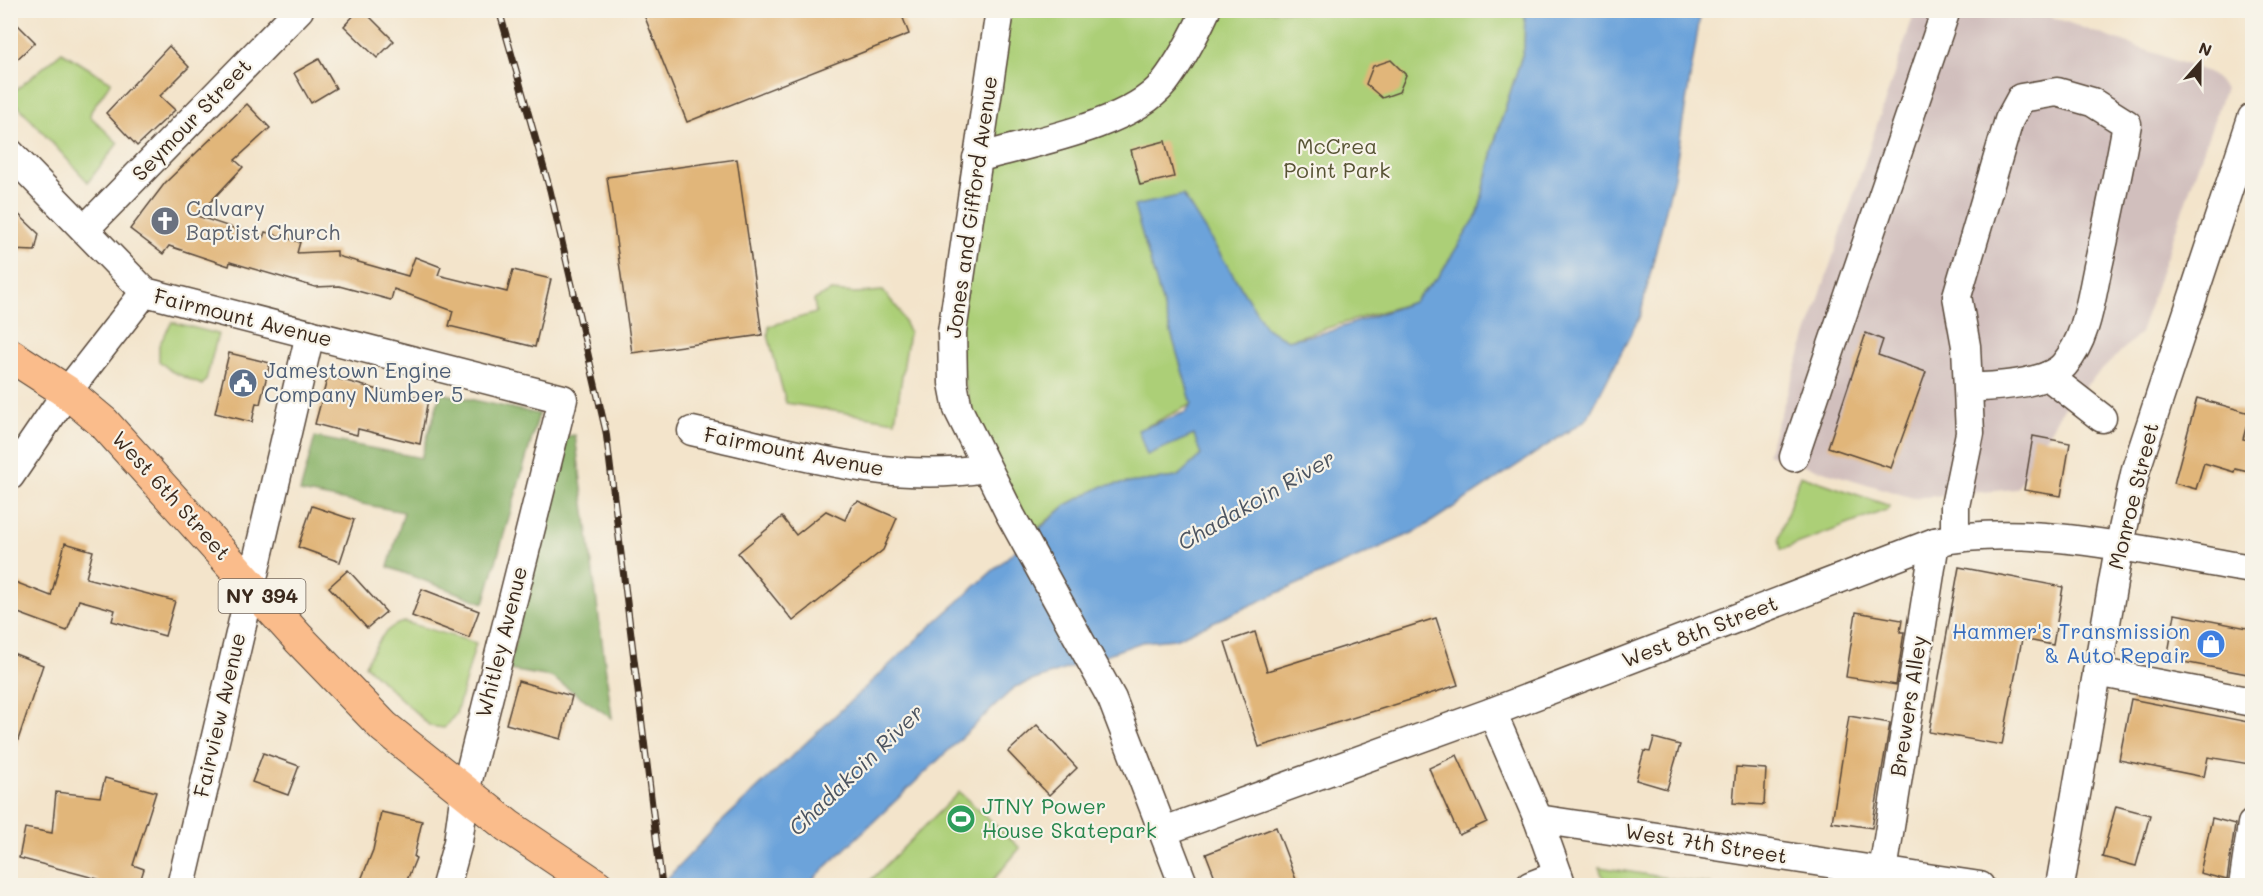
<svg xmlns="http://www.w3.org/2000/svg" width="2263" height="896" font-family="Mali,sans-serif">
	<rect width="100%" height="100%" fill="#f7f3e8"/>
	<filter id="ink" filterUnits="userSpaceOnUse"><feTurbulence type="fractalNoise" baseFrequency=".0167" numOctaves="2"/><feDisplacementMap in="SourceGraphic" scale="12" xChannelSelector="R" yChannelSelector="G"/><feConvolveMatrix kernelMatrix="1 2 1 2 8 2 1 2 1" color-interpolation-filters="sRGB"/></filter>
	<filter id="wash" filterUnits="userSpaceOnUse"><feTurbulence type="fractalNoise" baseFrequency=".008" numOctaves="4" result="noise"/><feDisplacementMap in="SourceGraphic" scale="24" xChannelSelector="R" yChannelSelector="G"/><feGaussianBlur stdDeviation="1.35" result="paint"/><feColorMatrix in="noise" values="0 0 0 0 0 0 0 0 0 0 0 0 0 0 0 0 0 1.4 0 .05"/><feComposite in="paint" operator="in"/></filter>
	<g filter="url(#wash)">
		<rect width="100%" height="100%" fill="#f3e4cb"/>
		<!-- industrial -->
		<path fill="#d1bfbd" d="M1915 11H2035L2208 72 2225 88 2140 333 2063 408 2017 489 1913 498 1767 454Z"/>
		<!-- green -->
		<g fill="#accf77" stroke="#747c4a" stroke-width="1.5">
			<path d="M1000 11H1525L1524 49 1497 133 1478 214 1439 276 1413 302 1288 340 1267 329 1183 195 1134 206 1192 404 1139 430 1147 455 1195 434 1201 455 1177 477 1103 486 1066 505 1024 540 986 468 952 332Z"/>
			<path d="M62 52 111 82 91 111 90 116 118 143 88 182 11 98V94Z"/>
			<path d="M831 291 855 293 883 291 899 310 909 332 895 421 786 403 768 335 769 326 816 313 814 300Z"/>
			<path d="M172 322 218 334 206 380 202 385 171 371 159 361V345Z"/>
			<path d="M1800 475 1890 506 1889 509 1781 550 1779 538Z"/>
			<path d="M405 622 476 643 456 714 444 728 430 726 365 665C375 647 384 625 405 622Z"/>
			<path d="M959 792 1020 848 989 885H866Z"/>
			<path d="M1599 867 1712 885H1606Z"/>
		</g>
		<!-- forest -->
		<g fill="#89b268" stroke="#626e43" stroke-width="1.5">
			<path d="M441 393 539 414 484 603 388 567 404 512 300 492 315 437 421 458Z"/>
			<path d="M575 435 612 718 551 677 509 670 559 437Z"/>
		</g>
		<!-- water -->
		<path fill="#6ca3da" stroke="#54667c" stroke-width="1.5" d="M1525 11H1701L1674 176 1640 316 1587 419 1419 530 1175 639 1142 642 1015 687 807 885 660 886 717 826 932 625 1066 505 1103 486 1177 477 1201 455 1194 435 1147 455 1138 430 1186 412 1192 404 1134 206 1183 195 1267 329 1288 340 1331 331 1413 302 1439 276 1478 214 1497 134 1524 49Z"/>
		<g id="blocks">
			<!-- building -->
			<g fill="#e1b67a">
				<path d="M359 10H363L394 41 377 58 344 26Z"/>
				<path d="M642 10H900L909 34 687 122Z"/>
				<path d="M10 17 35 42 10 66Z"/>
				<path d="M169 46 189 67 160 96 175 110 137 146 106 113Z"/>
				<path d="M319 59 336 88 311 103 294 73Z"/>
				<path d="M1391 60 1406 75 1399 92 1382 98 1366 84 1373 66Z"/>
				<path d="M247 104 270 128 235 160 243 167 197 216 263 238 265 232 300 242 297 253 337 251V256L408 276 415 257 441 267 438 275 507 292 513 270 551 279 535 347 449 326 453 311 394 289 391 300 339 286 315 287 230 262 229 266 169 246 163 254 130 229 165 183Z"/>
				<path d="M1165 141 1174 177 1140 185 1131 150Z"/>
				<path d="M737 159 762 335 632 353 607 177Z"/>
				<path d="M10 206 39 234 35 251 10 250Z"/>
				<path d="M1866 333 1883 340 1878 355 1926 372 1891 468 1828 447Z"/>
				<path d="M229 353 270 363 260 404 256 403 252 422 215 413Z"/>
				<path d="M328 376 397 395V393L428 399 420 444 358 429 357 435 315 424Z"/>
				<path d="M2197 398 2250 413 2243 439 2253 441V473L2235 469 2234 472 2204 463 2196 489 2174 483Z"/>
				<path d="M2033 436 2070 443 2061 496 2024 490Z"/>
				<path d="M858 501 897 518 883 550 793 621 738 553 782 517 796 535 826 511 845 520 851 506Z"/>
				<path d="M312 506 354 520 340 562 298 547Z"/>
				<path d="M65 543 93 551 86 578 175 601 165 636 112 621 115 610 79 600 67 631 10 610V580L51 596Z"/>
				<path d="M1959 567 2063 587 2053 645 2022 639 2002 745 1929 732Z"/>
				<path d="M348 570 386 612 367 628 329 587Z"/>
				<path d="M422 589 479 611 469 638 412 616Z"/>
				<path d="M1856 612 1902 620 1900 632H1904L1896 685 1846 677Z"/>
				<path d="M2175 614 2253 629V675L2167 659Z"/>
				<path d="M1436 618 1458 685 1259 747 1225 642 1255 632 1267 671Z"/>
				<path d="M10 652 43 665 13 755H10Z"/>
				<path d="M518 681 572 696 561 739 506 724Z"/>
				<path d="M2131 699 2253 723 2249 764 2208 757 2204 777 2119 760Z"/>
				<path d="M1849 716 1890 723 1872 828 1832 822Z"/>
				<path d="M1037 725 1077 768 1049 795 1008 752Z"/>
				<path d="M1654 738 1680 745 1667 789 1636 780 1644 751 1650 752Z"/>
				<path d="M263 753 299 766 288 795 252 782Z"/>
				<path d="M1457 755 1487 822 1459 835 1429 768Z"/>
				<path d="M1736 767 1766 769 1764 805 1733 803Z"/>
				<path d="M105 778 156 792 133 865 144 869 139 885H96L98 879 19 858 25 828 52 833 56 792 100 797Z"/>
				<path d="M2116 806 2150 815 2136 866 2102 857Z"/>
				<path d="M381 812 422 821 414 857 416 858 405 885H359L373 850Z"/>
				<path d="M2212 818 2235 824 2227 880 2200 873Z"/>
				<path d="M1276 827 1298 885H1218L1206 854Z"/>
			</g>
		</g>
	</g>
	<g filter="url(#ink)">
		<use href="#blocks" fill-opacity="0" stroke="#574638" stroke-width="1.5"/>
		<g fill="none" stroke-linecap="round" stroke-linejoin="round">
			<!-- minor casing -->
			<g stroke="#574638" stroke-width="31">
				<g id="minor">
					<path d="M1000 10 952 332 953 383 958 409 1011 516 1112 699 1184 886"/>
					<path d="M10 153 145 292"/>
					<path d="M977 158C1029 143 1129 126 1164 83 1180 62 1195 34 1206 10"/>
					<path d="M85 229 299 10"/>
					<path d="M145 292 563 399 465 792 458 842 446 886"/>
					<path d="M2048 376 2102 418"/>
					<path d="M692 431C789 451 886 485 986 468"/>
					<path d="M1794 457 1946 10"/>
					<path d="M10 476 67 392 145 292"/>
					<path d="M1955 538V506L1970 433 1966 346 1957 296 2009 120 2021 98 2057 92 2092 102 2127 124C2119 170 2109 216 2099 262 2091 296 2088 337 2064 365 2046 385 1994 386 1968 388"/>
					<path d="M2097 672 2252 702"/>
					<path d="M1492 712 1538 819 1562 886"/>
					<path d="M1538 819 1980 886"/>
					<path d="M1164 831 1492 712 1935 542C2029 521 2157 554 2252 569"/>
					<path d="M1883 871 1935 542"/>
					<path d="M181 886 310 334"/>
					<path d="M1530 886 1558 875"/>
					<path d="M2060 886 2119 548 2136 469 2252 118"/>
					<path d="M2243 886 2252 824"/>
				</g>
			</g>
			<!-- major casing -->
			<g stroke="#574638" stroke-width="35">
				<path id="major" d="M10 355 67 392 104 423 299 639 384 727 508 826 597 886"/>
			</g>
			<!-- minor -->
			<use href="#minor" stroke="#fff" stroke-width="28"/>
			<!-- major -->
			<use href="#major" stroke="#fabc8b" stroke-width="33"/>
			<!-- rail casing -->
			<g stroke="#3b2a1e" stroke-width="7">
				<path id="rail" d="M499 10 550 190 606 432 662 886"/>
			</g>
			<!-- rail -->
			<use href="#rail" stroke="#f7f3e8" stroke-width="4.5" stroke-dasharray="14" stroke-linecap="butt"/>
		</g>
	</g>
	<!-- icons -->
	<defs>
		<g id="church-disc" transform="scale(1.5)"><circle r="9.5" fill="#6b7280" stroke="#f7f3e8"/><path d="M-1.2-6h2.4v3.5h3.3v2.4h-3.3V6h-2.4V-.1h-3.3v-2.4h3.3Z" fill="#fff"/></g>
		<g id="civic-disc" transform="scale(1.5)"><circle r="9.5" fill="#5c6f8a" stroke="#f7f3e8"/><path d="M-.6-6.5H3V-4.5H.6V-3L4-1V1h2V6H-6V1h2V-1L-.6-3ZM-1.2 2.5V6h2.4V2.5Z" fill="#fff"/></g>
		<g id="shop-disc" transform="scale(1.5)"><circle r="9.5" fill="#3f7fe0" stroke="#f7f3e8"/><path d="M-5-2.5h2.3a2.7 3.5 0 0 1 5.4 0H5L5.5 6h-11ZM-1.5-2.5h3a1.5 2.3 0 0 0-3 0Z" fill="#fff"/></g>
		<g id="stadium-disc" transform="scale(1.5)"><circle r="9.5" fill="#2e9e5b" stroke="#f7f3e8"/><path d="M0-5a6.5 5 0 1 0 0 10a6.5 5 0 1 0 0-10ZM-3.5-1.8h7v3.6h-7Z" fill="#fff"/></g>
	</defs>
	<g fill-rule="evenodd">
		<use href="#church-disc" x="165" y="221"/>
		<use href="#civic-disc" x="243" y="383"/>
		<use href="#shop-disc" x="2211" y="644"/>
		<use href="#stadium-disc" x="961" y="819"/>
	</g>
	<g text-anchor="middle" stroke-width="4.5" stroke-linejoin="round" paint-order="stroke">
		<!-- shield labels -->
		<rect fill="#f7f3e8" stroke="#73665b" stroke-width="1.5" x="218.5" y="579" width="87" height="34" rx="4.5"/>
		<g font-size="20" font-weight="bold" fill="#3b2a1e">
			<text x="262" y="603">NY 394</text>
		</g>
		<!-- street labels -->
		<g font-size="21" fill="#3b2a1e" stroke="#f7f3e8">
			<text transform="translate(192 120) rotate(-46)" y="7">Seymour Street</text>
			<text transform="translate(972 207) rotate(-82)" y="7">Jones and Gifford Avenue</text>
			<text transform="translate(243 318) rotate(14)" y="7">Fairmount Avenue</text>
			<text transform="translate(794 452) rotate(11)" y="7">Fairmount Avenue</text>
			<text transform="translate(171 496) rotate(48)" y="7">West 6th Street</text>
			<text transform="translate(2134 496) rotate(-76)" y="7">Monroe Street</text>
			<text transform="translate(1700 632) rotate(-21)" y="7">West 8th Street</text>
			<text transform="translate(502 642) rotate(-76)" y="7">Whitley Avenue</text>
			<text transform="translate(1909 706) rotate(-81)" y="7">Brewers Alley</text>
			<text transform="translate(220 715) rotate(-77)" y="7">Fairview Avenue</text>
			<text transform="translate(1706 844) rotate(9)" y="7">West 7th Street</text>
		</g>
		<!-- park labels -->
		<g font-size="21" fill="#575334" stroke="#f7f3e8">
			<text x="1337" y="154">McCrea<tspan x="1337" dy="24">Point Park</tspan></text>
		</g>
		<!-- worship labels -->
		<g font-size="21" fill="#5b616d" stroke="#f7f3e8" text-anchor="start">
			<text x="186" y="216">Calvary<tspan x="186" dy="24">Baptist Church</tspan></text>
		</g>
		<!-- service labels -->
		<g font-size="21" fill="#4e5e75" stroke="#f7f3e8" text-anchor="start">
			<text x="264" y="378">Jamestown Engine<tspan x="264" dy="24">Company Number 5</tspan></text>
		</g>
		<!-- shop labels -->
		<g font-size="21" fill="#366cbe" stroke="#f7f3e8" text-anchor="end">
			<text x="2190" y="639">Hammer's Transmission<tspan x="2190" dy="24">&amp; Auto Repair</tspan></text>
		</g>
		<!-- leisure labels -->
		<g font-size="21" fill="#27864d" stroke="#f7f3e8" text-anchor="start">
			<text x="982" y="814">JTNY Power<tspan x="982" dy="24">House Skatepark</tspan></text>
		</g>
		<!-- water labels -->
		<g font-size="22" font-style="italic" fill="#4c5460" stroke="#f7f3e8">
			<text transform="translate(1256 500) rotate(-30)" y="8">Chadakoin River</text>
			<text transform="translate(856 770) rotate(-44)" y="8">Chadakoin River</text>
		</g>
	</g>
	<!-- margin -->
	<rect width="2263" height="896" fill="none" stroke="#f7f3e8" stroke-width="36"/>
	<!-- north arrow -->
	<g transform="translate(2200 63) rotate(21)" stroke="#f7f3e8" stroke-width="4.5" paint-order="stroke">
	<path d="M0-4.5L10 22L0 15L-10 22Z" fill="#3b2a1e"/>
	<text y="-9" font-size="16" font-weight="bold" text-anchor="middle" fill="#3b2a1e">N</text>
	</g>
</svg>
